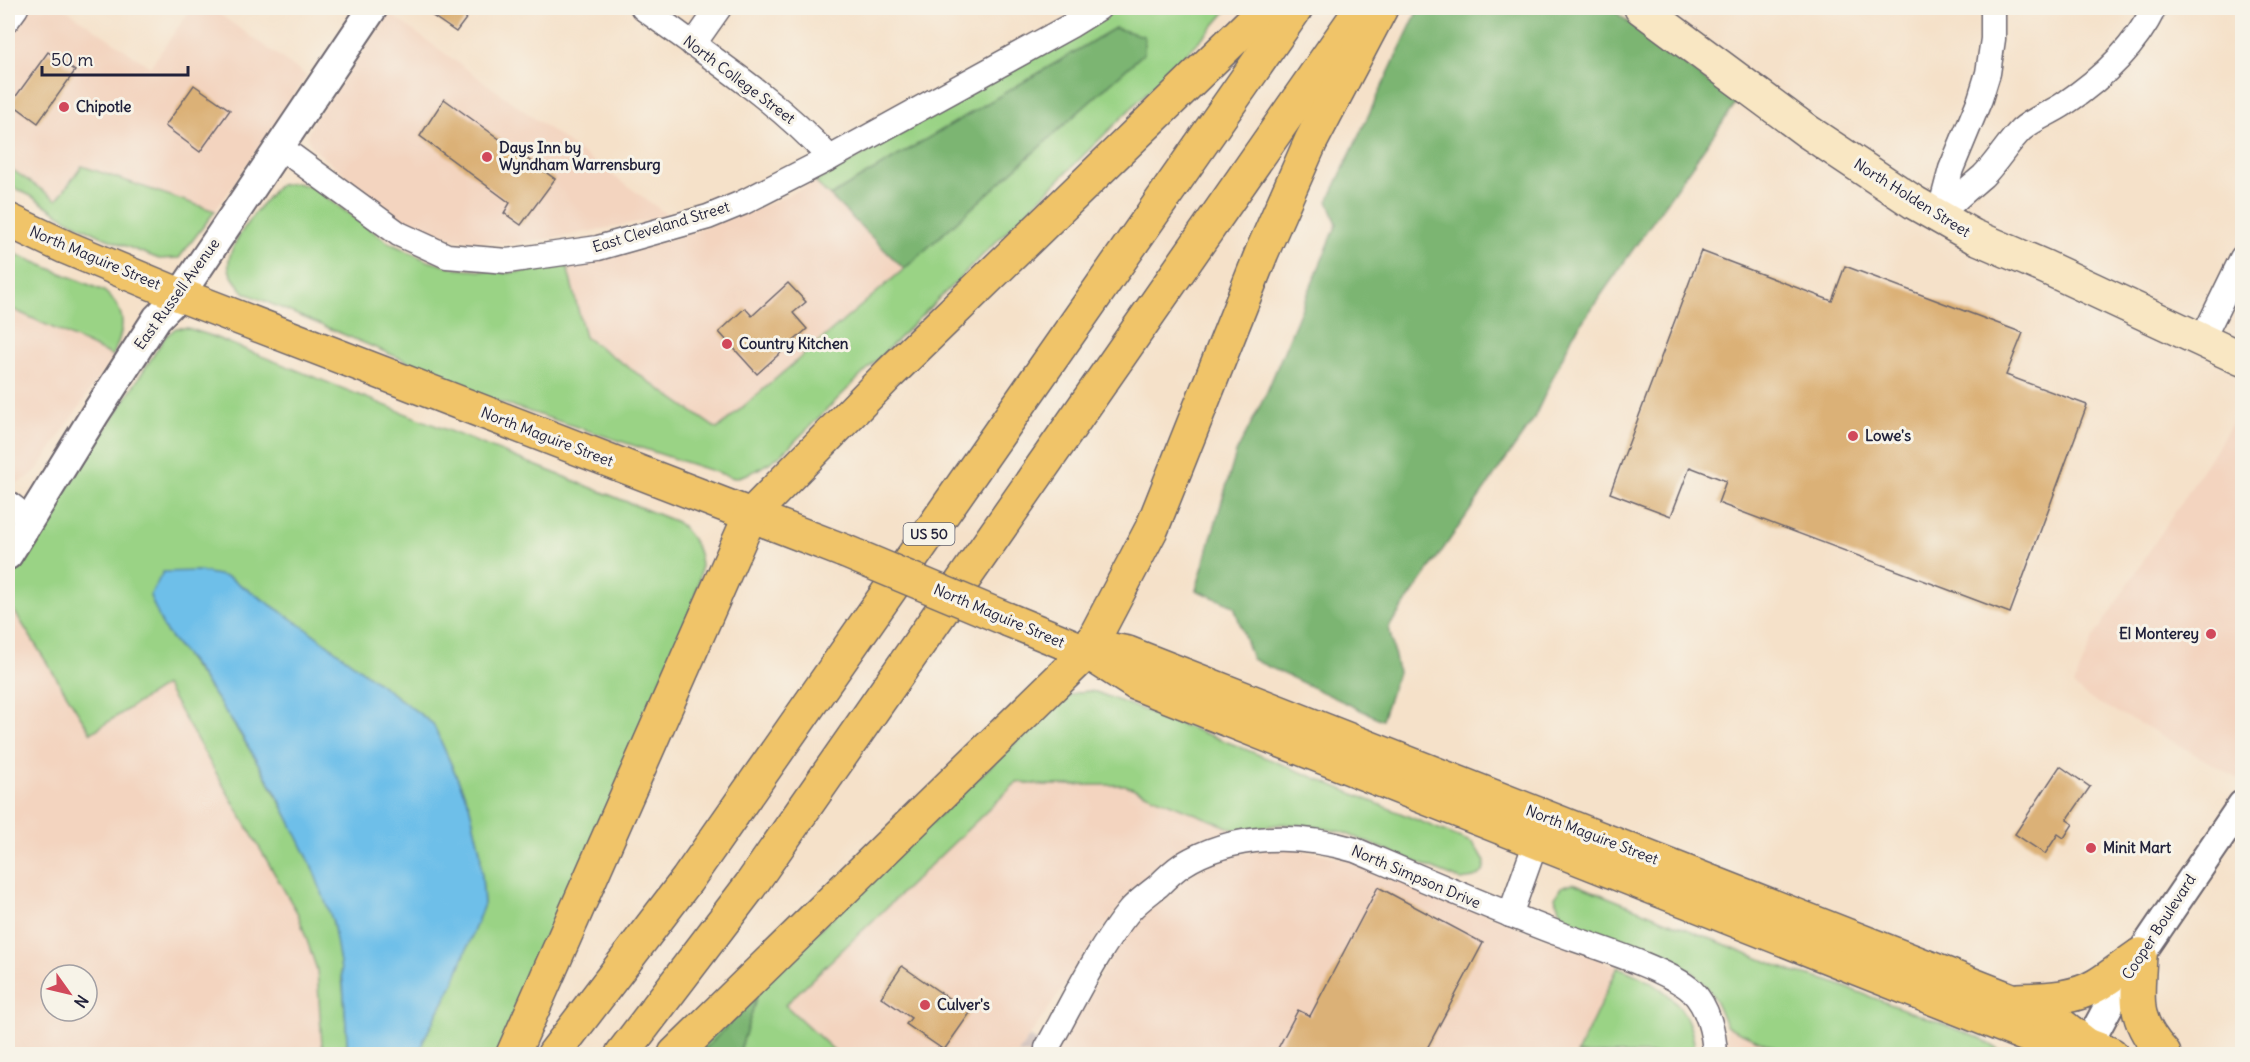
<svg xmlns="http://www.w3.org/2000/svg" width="2250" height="1062" font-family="Delius,sans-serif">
	<rect width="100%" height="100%" fill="#f7f3e8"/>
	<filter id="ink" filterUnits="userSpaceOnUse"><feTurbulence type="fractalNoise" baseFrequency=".0167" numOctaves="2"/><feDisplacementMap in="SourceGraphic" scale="12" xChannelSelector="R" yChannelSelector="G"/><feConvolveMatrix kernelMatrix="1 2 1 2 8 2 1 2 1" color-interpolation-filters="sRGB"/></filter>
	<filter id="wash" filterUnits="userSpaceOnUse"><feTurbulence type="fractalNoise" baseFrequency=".008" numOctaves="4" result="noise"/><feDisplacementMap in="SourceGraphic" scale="24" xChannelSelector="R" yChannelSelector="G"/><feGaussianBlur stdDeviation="1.35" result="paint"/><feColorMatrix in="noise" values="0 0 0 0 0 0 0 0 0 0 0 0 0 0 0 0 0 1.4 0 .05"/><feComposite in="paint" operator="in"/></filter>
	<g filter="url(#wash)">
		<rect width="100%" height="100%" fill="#f5e1c9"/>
		<!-- built -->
		<g fill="#f3d4bf" fill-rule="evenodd">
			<path d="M26 8H64L150 67 192 8H211L307 76 215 211 82 166 57 201 8 167V33Z"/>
			<path d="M389 13 669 216 561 237 509 244 459 239 427 231 402 219 312 148 307 136 314 120Z"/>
			<path d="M815 182 904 269 717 430 585 337 567 266 629 252 697 230 771 203Z"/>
			<path d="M8 307 113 356 37 470 27 478 17 483 8 480Z"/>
			<path d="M2242 408V781L2147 727 2092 700 2073 686 2094 637Z"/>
			<path d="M8 601 91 733 164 684 298 914 317 970 322 1045 329 1054H8ZM51 975H87V1011H51Z"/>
			<path d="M1017 782 1041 785H1125L1235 830 1203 843 1155 871 1131 890 1017 1054H838L784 1005Z"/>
			<path d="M1287 847 1351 860 1618 967 1577 1054 1054 1053 1115 951 1140 916 1166 890 1189 875 1221 857Z"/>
			<path d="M1726 1026 1789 1054H1727Z"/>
		</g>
		<!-- industrial -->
		<path fill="#cfc0bb" d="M1030 1036 1047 1048 1056 1054H1017Z"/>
		<!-- green -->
		<g fill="#9ad385" stroke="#5e7a60" stroke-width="1.5">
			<path d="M1119 8H1229L1209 31 784 452C768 465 754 473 734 478L484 397 416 365 245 293C239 286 231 278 229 269 224 246 264 201 279 185L296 183 312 187 388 242 428 261 458 269 509 273 567 266 585 337 717 429 904 269 1144 53 1115 28 830 196 815 182Z"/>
			<path d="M82 166 215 211 179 258 159 259 105 238 68 220 31 196 8 185V167L57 200Z"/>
			<path d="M8 251 104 291C129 313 124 328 113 356L8 307Z"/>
			<path d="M176 328H187L209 335 677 522C710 552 703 573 690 612L524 1003 496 1054H419L424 1039 453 984 484 904 480 851 469 804 433 724 308 630 228 577 164 629C216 692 260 761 297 835 310 863 326 893 333 923 343 966 345 1011 348 1054H329L322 1045 317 970 298 914 165 685 91 733 8 601V574L87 459 165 337Z"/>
			<path d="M1088 691 1096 692 1235 745 1473 843 1485 862 1483 872 1474 878 1461 880 1342 832 1311 826 1282 824 1251 829 1235 830 1125 785H1041L1017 782 785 1005 838 1054H739L756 998 700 1054H689L1062 698 1075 693Z"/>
			<path d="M1573 883 1793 972 1829 981 1982 1039 2005 1054H1789L1726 1026C1717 1001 1711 988 1690 970L1567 922 1559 909 1555 897 1561 887Z"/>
			<path d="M1618 967C1661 984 1693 1004 1695 1054H1577Z"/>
		</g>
		<!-- forest -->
		<g fill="#7bb572" stroke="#4e6c56" stroke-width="1.5">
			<path d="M1419 8H1610L1736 103 1573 335 1533 420 1389 627 1398 672 1382 720 1252 659 1234 606 1196 590 1236 453 1266 394 1337 224 1328 201Z"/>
			<path d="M1115 28 1144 36V53L904 269 830 196Z"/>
			<path d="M757 996 739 1054H700Z"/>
		</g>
		<!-- water -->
		<path fill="#6ebfe9" stroke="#487092" stroke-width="1.5" d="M198 571 228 577 262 599 308 630 433 724 469 804 480 851 484 904 453 984 424 1039 419 1054H348L343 982 333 922 311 864 276 793 240 733 195 667 164 629 150 596 163 572Z"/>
		<g id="blocks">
			<!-- building -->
			<g fill="#dbb177">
				<path d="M421 8H474L456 32Z"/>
				<path d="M48 52 75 71 38 123 11 103Z"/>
				<path d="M194 85 230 110 200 152 165 126Z"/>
				<path d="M444 99 555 179 521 225 504 213 510 203 420 136Z"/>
				<path d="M1701 251 1832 301 1845 266 2023 333 2006 375 2087 405 2010 613 1718 503 1726 481 1690 467 1671 516 1610 493Z"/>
				<path d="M788 283 806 302 793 313 807 329 757 374 719 332 745 308 752 316Z"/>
				<path d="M2060 766 2090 787 2067 820 2073 824 2064 838 2058 834 2045 854 2015 834Z"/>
				<path d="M1378 887 1483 943 1424 1054H1275L1298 1010 1310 1016Z"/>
				<path d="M902 966 970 1013 944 1050 906 1024 911 1018 881 997Z"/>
			</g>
		</g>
	</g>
	<g filter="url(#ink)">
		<use href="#blocks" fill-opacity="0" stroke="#6c656d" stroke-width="1.5"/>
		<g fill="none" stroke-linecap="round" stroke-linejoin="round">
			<!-- minor casing -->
			<g stroke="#6c656d" stroke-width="27">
				<g id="minor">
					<path d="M643 8C707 55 776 99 830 158"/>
					<path d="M8 19 16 8"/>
					<path d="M693 45 719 8"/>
					<path d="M280 147 399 234 447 256 507 261 598 248 708 217 742 203 830 158 1070 26 1099 8"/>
					<path d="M1939 214 1951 169 1980 99 1988 73 1993 39V8"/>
					<path d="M1939 216C1953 201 1968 189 1983 176 1997 162 2007 144 2021 130 2033 119 2051 113 2064 104 2100 80 2135 47 2154 8"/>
					<path d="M2202 340 2242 258"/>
					<path d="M8 503 30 520"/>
					<path d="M1510 915 1536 842"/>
					<path d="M1047 1048C1073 1002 1096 951 1130 910 1138 901 1148 894 1158 886 1165 879 1173 871 1182 865 1233 833 1298 833 1355 850 1421 878 1486 906 1554 932 1587 944 1669 969 1692 991 1708 1007 1714 1033 1715 1054"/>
				</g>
			</g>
			<!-- tertiary casing -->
			<g stroke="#6c656d" stroke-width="32">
				<g id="tertiary">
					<path d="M8 555 95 414 157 318 180 295 373 8"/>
					<path d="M2083 1054 2114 996 2140 955 2242 805"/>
				</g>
			</g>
			<!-- secondary casing -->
			<g stroke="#6c656d" stroke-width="36">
				<path id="secondary" d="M1641 8 1807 131 1915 203 1973 236 2045 267 2242 359"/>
			</g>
			<!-- primary casing -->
			<g stroke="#6c656d" stroke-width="36">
				<g id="primary">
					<path d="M8 220 65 247 180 295 844 551"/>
					<path d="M1009 620 1087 652 1135 683 2041 1041 2087 1045 2111 1054"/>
					<path d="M1087 652 1112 650 1128 653 2047 1014 2087 1045"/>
					<path d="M2140 955C2138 1000 2131 1018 2164 1054"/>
					<path d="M2018 1000C2044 999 2074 999 2097 985 2112 976 2125 965 2140 955"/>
				</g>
			</g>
			<!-- trunk casing -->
			<g stroke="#6c656d" stroke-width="36">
				<g id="trunk">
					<path d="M513 1054 750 516 889 374 1266 8"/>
					<path d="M554 1054 687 880 1296 8"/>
					<path d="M622 1054 750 886 1357 15"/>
					<path d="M675 1054 1087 652 1152 528 1262 252 1311 141 1381 8"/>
				</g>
			</g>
			<!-- minor -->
			<use href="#minor" stroke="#fff" stroke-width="24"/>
			<!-- tertiary -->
			<use href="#tertiary" stroke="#fff" stroke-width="28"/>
			<!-- secondary -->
			<use href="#secondary" stroke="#f9e7c3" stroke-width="33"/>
			<!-- primary -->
			<use href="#primary" stroke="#f0c469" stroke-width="33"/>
			<!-- trunk -->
			<use href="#trunk" stroke="#f0c469" stroke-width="33"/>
			<!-- primary-bridge casing -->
			<g stroke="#6c656d" stroke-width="36" stroke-linecap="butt">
				<path id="primary-bridge" d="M844 551 1009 620"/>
			</g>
			<!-- primary-bridge -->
			<use href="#primary-bridge" stroke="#f0c469" stroke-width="33"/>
		</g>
	</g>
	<!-- markers -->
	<g fill="#d1495b" stroke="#f7f3e8" stroke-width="2">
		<circle cx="64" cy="107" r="6"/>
		<circle cx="487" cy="157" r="6"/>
		<circle cx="727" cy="344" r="6"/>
		<circle cx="1853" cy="436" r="6"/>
		<circle cx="2211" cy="634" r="6"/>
		<circle cx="2091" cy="848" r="6"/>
		<circle cx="925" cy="1005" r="6"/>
	</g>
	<g text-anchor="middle" stroke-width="6" stroke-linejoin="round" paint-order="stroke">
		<!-- shield labels -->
		<rect fill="#f7f3e8" stroke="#62616f" stroke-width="1.5" x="903.5" y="523" width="51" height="22" rx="4.5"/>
		<g font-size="14" font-weight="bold" fill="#22223b">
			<text x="929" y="539">US 50</text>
		</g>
		<!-- street labels -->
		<g font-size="15" fill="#22223b" stroke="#f7f3e8">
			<text transform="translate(739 80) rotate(37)" y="5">North College Street</text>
			<text transform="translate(1912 198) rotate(32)" y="5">North Holden Street</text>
			<text transform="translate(661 227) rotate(-17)" y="5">East Cleveland Street</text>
			<text transform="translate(95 258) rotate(23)" y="5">North Maguire Street</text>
			<text transform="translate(177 294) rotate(-54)" y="5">East Russell Avenue</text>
			<text transform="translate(547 437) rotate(21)" y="5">North Maguire Street</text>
			<text transform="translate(999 616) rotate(23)" y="5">North Maguire Street</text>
			<text transform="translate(1592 835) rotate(21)" y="5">North Maguire Street</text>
			<text transform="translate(1416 877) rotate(23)" y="5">North Simpson Drive</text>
			<text transform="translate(2159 927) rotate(-57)" y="5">Cooper Boulevard</text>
		</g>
		<!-- poi labels -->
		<g font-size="15" font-weight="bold" fill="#22223b" stroke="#f7f3e8" text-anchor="start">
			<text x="76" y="112">Chipotle</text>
			<text x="499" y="153">Days Inn by<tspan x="499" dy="17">Wyndham Warrensburg</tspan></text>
			<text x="739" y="349">Country Kitchen</text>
			<text x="1865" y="441">Lowe's</text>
			<text x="2199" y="639" text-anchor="end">El Monterey</text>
			<text x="2103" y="853">Minit Mart</text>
			<text x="937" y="1010">Culver's</text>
		</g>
	</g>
	<!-- margin -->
	<rect width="2250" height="1062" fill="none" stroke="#f7f3e8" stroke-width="30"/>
	<!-- north arrow -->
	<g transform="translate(69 993) rotate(124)"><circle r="28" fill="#f7f3e8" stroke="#a29fa3" stroke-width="1.5"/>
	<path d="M0-4.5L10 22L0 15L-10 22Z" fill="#d1495b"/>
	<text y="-9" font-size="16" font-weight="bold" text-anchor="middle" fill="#22223b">N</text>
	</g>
	<!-- scale -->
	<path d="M42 66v9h146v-9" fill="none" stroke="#22223b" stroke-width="3"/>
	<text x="51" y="66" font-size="18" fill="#22223b" stroke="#f7f3e8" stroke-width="4.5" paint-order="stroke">50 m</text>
</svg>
